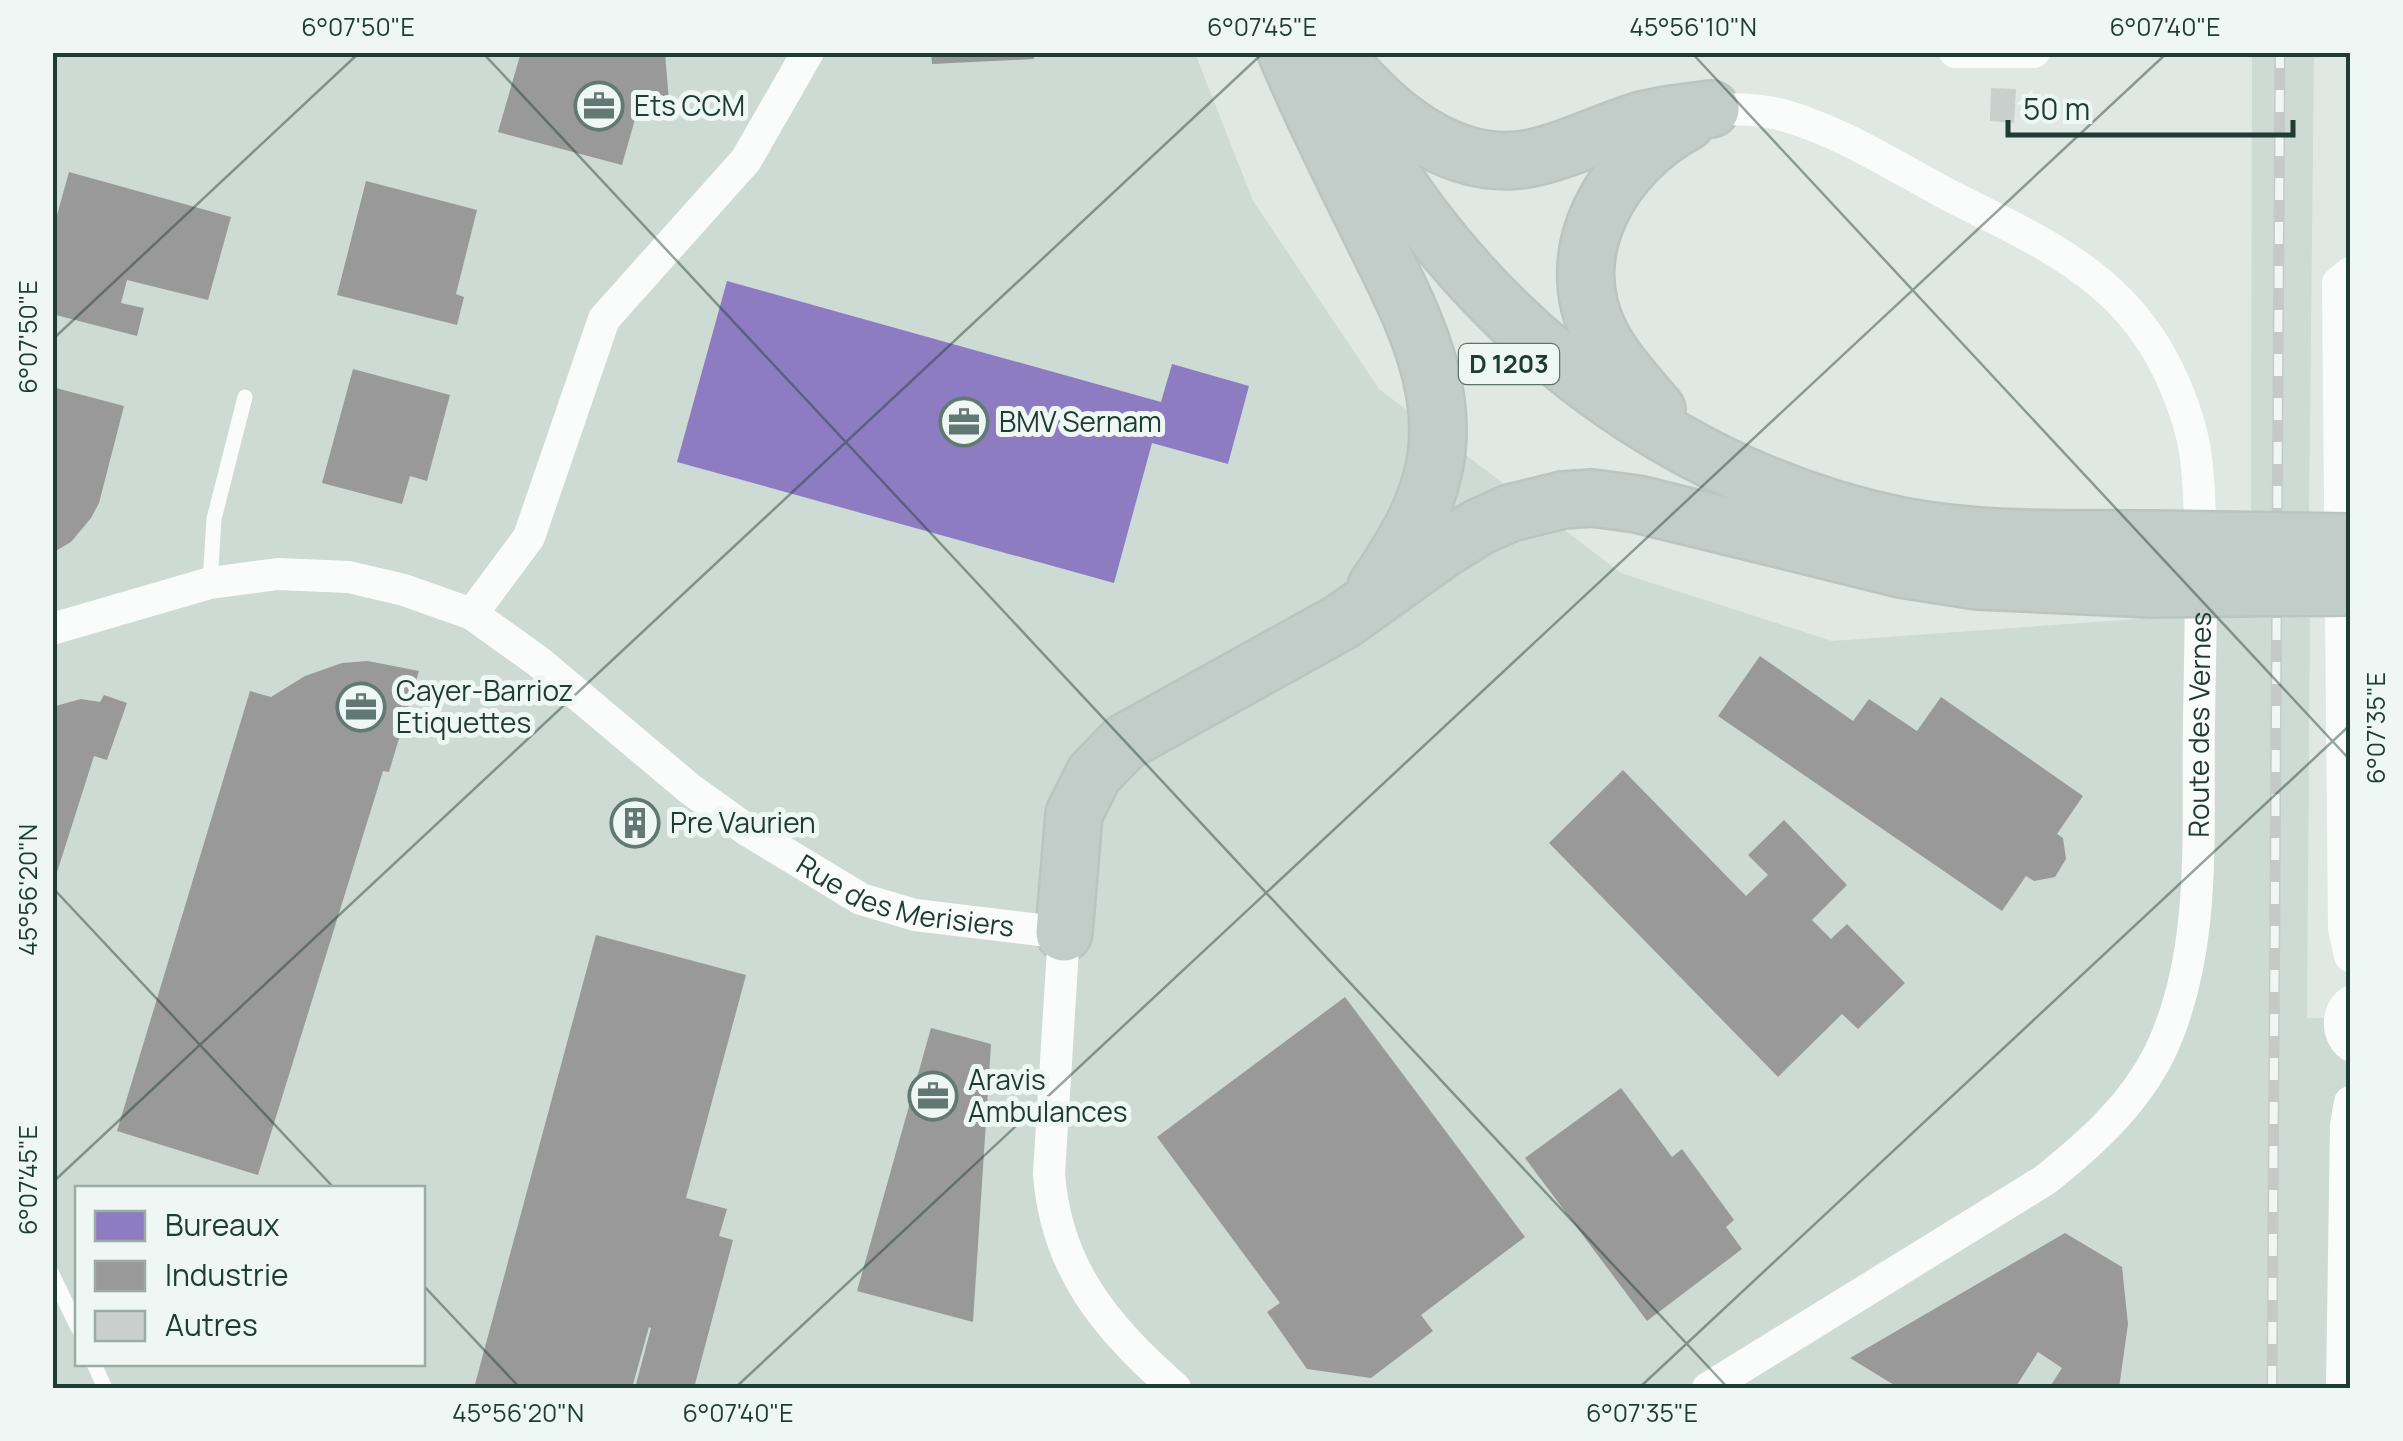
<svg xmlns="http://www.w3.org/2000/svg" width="2403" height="1441" font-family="Manrope,sans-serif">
	<rect width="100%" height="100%" fill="#e0e8e4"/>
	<!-- built -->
	<g fill="#cedad4" fill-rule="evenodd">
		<path d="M52 53H1195L1253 201 1379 389 1621 573 1832 641 2151 618H2310L2307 1018H2350V1388H53ZM78 1188H422V1364H78Z"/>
		<path d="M2252 53H2314L2309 517 2251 515Z"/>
	</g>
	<!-- offices -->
	<path fill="#8e7cc3" d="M727 281 1161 402 1172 364 1249 386 1228 464 1152 443 1114 583 677 462Z"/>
	<!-- industry -->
	<g fill="#999">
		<path d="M521 52H665L669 102 639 105 622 165 498 132Z"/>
		<path d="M931 52H1034V59L932 64Z"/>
		<path d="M69 172 231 217 208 300 127 280 121 303 144 308 137 336 52 314V233Z"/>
		<path d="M366 181 477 210 456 294 464 297 457 325 337 295Z"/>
		<path d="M353 369 450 395 427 481 410 476 402 504 322 483Z"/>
		<path d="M52 387 124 406 99 503 91 518 71 542 52 553Z"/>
		<path d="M1760 656 1853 721 1869 699 1917 731 1941 697 2083 796 2057 834 2063 838 2066 859 2055 877 2034 881 2026 876 2002 911 1718 716Z"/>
		<path d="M368 661 419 671 389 772 383 771 258 1175 117 1131 250 691 271 697 305 676 342 663Z"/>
		<path d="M104 695 127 703 107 760 94 756 52 888V707L81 699 100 702Z"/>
		<path d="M1623 770 1746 896 1768 875 1748 855 1784 820 1847 885 1812 920 1831 939 1847 924 1905 983 1858 1029 1842 1014 1778 1077 1549 843Z"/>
		<path d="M631 811 647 825 639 835 622 820Z"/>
		<path d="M596 935 746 975 686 1198 727 1209 719 1236 733 1240 694 1388H635L651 1328 649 1327 632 1388H474Z"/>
		<path d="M1345 997 1525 1237 1421 1315 1433 1331 1371 1378 1307 1369 1267 1312 1280 1303 1157 1137Z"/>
		<path d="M931 1028 991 1044 973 1322 857 1291Z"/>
		<path d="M1621 1088 1672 1157 1682 1149 1734 1220 1726 1227 1742 1249 1647 1321 1525 1158Z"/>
		<path d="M2065 1233 2122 1267 2128 1324 2119 1388H2049L2062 1368 2038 1352 2015 1388H1899L1850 1358Z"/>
	</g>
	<!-- building -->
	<path fill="#c8cfcc" d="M1991 88 2016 89 2014 123 1990 121Z"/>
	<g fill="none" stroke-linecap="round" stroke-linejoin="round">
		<!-- trunk casing -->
		<g stroke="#bac5c1" stroke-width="60">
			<g id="trunk">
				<path d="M1286 52C1312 114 1342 173 1371 232 1406 304 1450 381 1435 464 1426 511 1402 548 1376 587"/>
				<path d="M1326 52C1426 288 1649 475 1901 526 1983 542 2068 538 2151 539"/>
				<path d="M1351 73C1396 124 1460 173 1532 158 1570 150 1605 131 1642 120 1665 114 1688 112 1711 109"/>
				<path d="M1657 410C1637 386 1615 363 1601 336 1558 253 1612 162 1687 122"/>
				<path d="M1064 933 1074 814 1094 774 1125 742 1343 621 1442 550 1479 527 1510 513 1563 500 1592 498 1637 504 1901 569 1978 581 2151 589"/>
			</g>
		</g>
		<!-- service -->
		<g stroke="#fafcfb" stroke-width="15">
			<path d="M210 583 214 519 245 397"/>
			<path d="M52 1274 78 1328"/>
			<path d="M94 1364 105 1388"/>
		</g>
		<!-- minor -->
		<g stroke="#fafcfb" stroke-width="32">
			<path d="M1955 52H2034"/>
			<path d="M2350 273 2338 283 2344 928 2350 956"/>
			<path d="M472 614 529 537 604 319 746 160 808 52"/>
			<path id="s1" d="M52 629 210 583 278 574 349 577 404 590 472 614 539 662 690 789 747 830 861 899 915 915 1064 933 1049 1174C1056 1268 1106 1328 1175 1388"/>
			<path d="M2350 1002C2336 1012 2337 1035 2350 1045"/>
			<path id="s2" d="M1708 1388 2045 1180C2090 1144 2134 1105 2160 1052 2208 951 2197 832 2199 723 2200 638 2204 551 2197 466 2194 433 2183 402 2169 372 2153 339 2129 307 2100 283 2054 244 1996 220 1943 192 1893 165 1841 132 1786 116 1762 109 1737 109 1711 109"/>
			<path d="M2342 1388 2346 1125 2350 1102"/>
		</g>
		<!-- trunk -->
		<use href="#trunk" stroke="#c2ccc8" stroke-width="55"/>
		<!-- rail casing -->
		<g stroke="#c5cac9" stroke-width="11">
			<path id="rail" d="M2272 1388 2280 52"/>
		</g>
		<!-- rail -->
		<use href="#rail" stroke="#eef7f3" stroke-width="8" stroke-dasharray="22" stroke-linecap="butt"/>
		<!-- trunk-bridge casing -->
		<g stroke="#bac5c1" stroke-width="60" stroke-linecap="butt">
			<g id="trunk-bridge">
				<path d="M2151 539 2350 542"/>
				<path d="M2151 589 2350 587"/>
			</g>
		</g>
		<!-- trunk-bridge -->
		<use href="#trunk-bridge" stroke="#c2ccc8" stroke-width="55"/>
	</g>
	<!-- ticks -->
	<path fill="none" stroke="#1e3b34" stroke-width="2.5" stroke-opacity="0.45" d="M482 52 1728 1388M1691 52 2350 760M52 340 360 52M52 887 334 1188M52 1183 1264 52M422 1284 520 1388M735 1388 2168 52M1639 1388 2350 725"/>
	<!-- icons -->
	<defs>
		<g id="office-ring" transform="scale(2.5)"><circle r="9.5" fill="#eef7f3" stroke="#627872" stroke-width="1.5"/><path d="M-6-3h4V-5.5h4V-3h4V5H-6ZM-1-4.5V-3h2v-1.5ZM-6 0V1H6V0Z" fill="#627872"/></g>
		<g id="building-ring" transform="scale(2.5)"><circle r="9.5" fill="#eef7f3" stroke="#627872" stroke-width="1.5"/><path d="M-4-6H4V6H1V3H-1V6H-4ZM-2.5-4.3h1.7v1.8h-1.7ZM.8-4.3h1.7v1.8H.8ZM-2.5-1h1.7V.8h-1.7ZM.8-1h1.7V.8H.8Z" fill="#627872"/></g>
	</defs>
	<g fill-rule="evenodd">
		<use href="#office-ring" x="599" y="106"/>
		<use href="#office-ring" x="964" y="422"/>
		<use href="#office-ring" x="361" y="707"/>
		<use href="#building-ring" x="635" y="823"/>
		<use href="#office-ring" x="933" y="1096"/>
	</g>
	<g text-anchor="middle" stroke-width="10" stroke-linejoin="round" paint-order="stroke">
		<!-- shield labels -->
		<rect fill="#eef7f3" stroke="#5c736d" stroke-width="2.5" x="1459" y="344" width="100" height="40" rx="8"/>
		<g font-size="25" font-weight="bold" fill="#1e3b34">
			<text x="1509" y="373">D 1203</text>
		</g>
		<!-- poi labels -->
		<g font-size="28" fill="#1e3b34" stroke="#eef7f3" text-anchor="start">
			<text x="634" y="116">Ets CCM</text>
			<text x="999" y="432">BMV Sernam</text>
			<text x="396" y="701">Cayer-Barrioz<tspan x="396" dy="32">Etiquettes</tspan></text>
			<text x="670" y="833">Pre Vaurien</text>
			<text x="968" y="1090">Aravis<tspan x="968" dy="32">Ambulances</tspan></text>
		</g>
		<!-- street labels -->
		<g font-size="28" fill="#1e3b34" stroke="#eef7f3">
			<text dy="10" stroke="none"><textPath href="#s2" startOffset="902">Route des Vernes</textPath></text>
			<text dy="10" stroke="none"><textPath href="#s1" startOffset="958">Rue des Merisiers</textPath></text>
		</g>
	</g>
	<!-- border -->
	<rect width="2403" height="1441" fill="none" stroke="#eef7f3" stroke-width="110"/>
	<!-- legend -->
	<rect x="75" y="1186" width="350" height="180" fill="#eef7f3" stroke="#9baca7" stroke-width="2.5"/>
	<rect x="95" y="1211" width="50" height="30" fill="#8e7cc3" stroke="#9baca7" stroke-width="2.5"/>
	<text x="165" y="1236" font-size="30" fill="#1e3b34">Bureaux</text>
	<rect x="95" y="1261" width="50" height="30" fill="#999999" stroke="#9baca7" stroke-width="2.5"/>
	<text x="165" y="1286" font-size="30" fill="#1e3b34">Industrie</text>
	<rect x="95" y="1311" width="50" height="30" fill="#c8cfcc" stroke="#9baca7" stroke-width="2.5"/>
	<text x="165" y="1336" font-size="30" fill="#1e3b34">Autres</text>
	<!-- scale -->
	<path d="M2008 120v15h285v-15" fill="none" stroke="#1e3b34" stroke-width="5"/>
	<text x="2023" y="120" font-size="30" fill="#1e3b34" stroke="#eef7f3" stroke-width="8" paint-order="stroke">50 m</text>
	<rect x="55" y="55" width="2293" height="1331" fill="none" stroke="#1e3b34" stroke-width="4"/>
	<g font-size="25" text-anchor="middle" fill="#1e3b34">
		<text x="358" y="36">6°07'50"E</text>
		<text x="1262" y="36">6°07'45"E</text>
		<text x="1693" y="36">45°56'10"N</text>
		<text x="2165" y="36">6°07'40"E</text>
		<text transform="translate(28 337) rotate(-90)" y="9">6°07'50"E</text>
		<text transform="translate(2376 728) rotate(-90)" y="9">6°07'35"E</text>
		<text transform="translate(28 890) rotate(-90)" y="9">45°56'20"N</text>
		<text transform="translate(28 1180) rotate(-90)" y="9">6°07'45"E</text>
		<text x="518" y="1422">45°56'20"N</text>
		<text x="738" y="1422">6°07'40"E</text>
		<text x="1642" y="1422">6°07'35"E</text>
	</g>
</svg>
